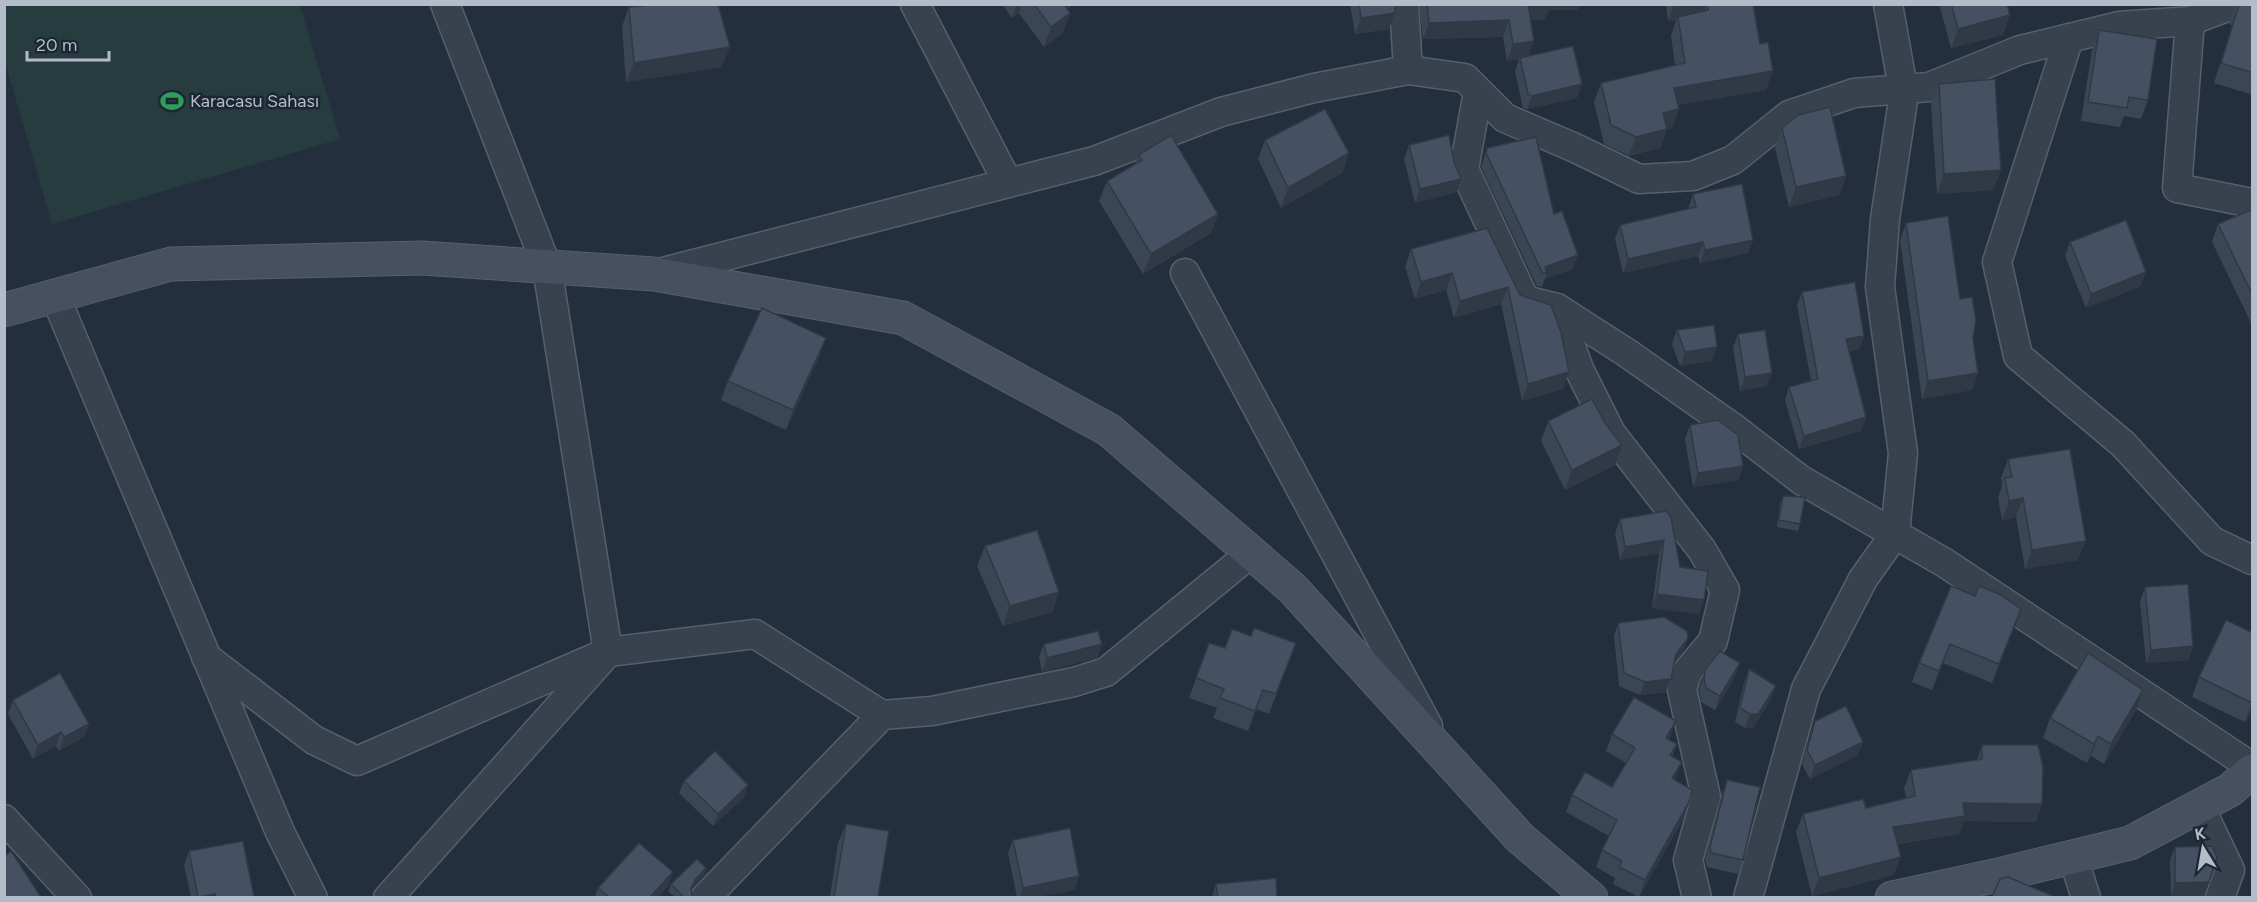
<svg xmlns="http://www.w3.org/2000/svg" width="2257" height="902" font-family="Figtree,sans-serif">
	<rect width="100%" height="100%" fill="#242f3e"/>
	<!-- pitch -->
	<path fill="#263c3f" d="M5 4 300 5 340 139 52 224 5 62Z"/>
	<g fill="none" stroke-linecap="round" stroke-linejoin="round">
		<!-- street casing -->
		<g stroke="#565f6c" stroke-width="31">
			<g id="street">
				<path d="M445 4 547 267 608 652"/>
				<path d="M915 4 1008 183"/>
				<path d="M1404 4 1408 70"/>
				<path d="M2190 21 2177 188 2252 203"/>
				<path d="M2069 38 1997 262 2018 356 2123 444 2212 541 2252 560"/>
				<path d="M1478 92 1464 169 1525 300 1557 308 1579 369 1611 433 1702 550 1725 590 1713 641 1687 672 1682 690 1706 797 1688 860 1697 898"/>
				<path d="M1185 273 1428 726"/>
				<path d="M655 274 1094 161 1221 112 1314 88 1408 70 1465 78 1505 118 1573 147 1639 179 1693 176 1733 160 1789 115 1854 93 1929 87 2020 50 2119 26 2190 21 2235 4"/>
				<path d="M55 296 280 832 313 898"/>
				<path d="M1557 308 1627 353 1735 429 1801 480 1945 563 2252 767"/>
				<path d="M206 657 314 740 357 761 608 652 755 634 882 715"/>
				<path d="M2200 807 2230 870 2220 898"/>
				<path d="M4 819 77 898"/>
				<path d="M2073 857 2086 898"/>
				<path d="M388 898 603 658"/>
				<path d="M705 898 882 715 932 711 1074 682 1106 672 1251 553"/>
				<path d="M1748 898 1806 689 1863 579 1895 534 1903 453 1880 287 1885 219 1904 94 1888 4"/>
			</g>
		</g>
		<!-- secondary casing -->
		<g stroke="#565f6c" stroke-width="35">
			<g id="secondary">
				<path d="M4 310 171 264 422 258 654 274 903 318 1109 430 1292 588 1520 838 1591 898"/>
				<path d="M1892 898 1998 875 2130 843 2230 790 2252 771"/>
			</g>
		</g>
		<!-- street -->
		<use href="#street" stroke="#38414e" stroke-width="28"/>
		<!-- secondary -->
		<use href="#secondary" stroke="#465061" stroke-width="33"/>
	</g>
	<!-- wall -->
	<g fill="#3b4654">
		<path d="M1002 4H1074L1067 9 1070 13 1063 33 1044 47 1019 13 1012 18Z"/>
		<path d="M1350 4H1395L1389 29 1355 34Z"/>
		<path d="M1419 4H1580L1577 10H1549L1545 20H1531L1529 56 1577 98 1527 109 1523 108 1515 72 1519 59 1507 61 1503 37 1423 39Z"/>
		<path d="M1666 4H1753L1766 90 1678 105 1679 109 1672 128 1667 130 1660 148 1629 156 1604 144 1594 102 1601 83 1675 65 1671 36 1676 21H1668Z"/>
		<path d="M1939 4H2007L2003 35 1951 48Z"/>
		<path d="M2236 4H2253V95L2214 83 2232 25 2229 24Z"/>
		<path d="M629 7 722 67 626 82 622 26Z"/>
		<path d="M2099 30 2148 100 2141 119 2124 116 2120 127 2081 121 2092 50Z"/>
		<path d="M1939 84 2001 170 1993 190 1937 194 1931 103Z"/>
		<path d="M1782 128 1846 176 1839 195 1789 207 1775 148Z"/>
		<path d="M1265 140 1349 153 1342 173 1281 208 1258 159Z"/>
		<path d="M1409 145 1454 162 1461 179 1457 192 1415 203 1404 159Z"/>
		<path d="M1487 148 1554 214 1573 269 1545 279 1542 287 1537 286 1481 167Z"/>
		<path d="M1138 155 1218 214 1211 233 1143 274 1099 201 1107 181 1134 165Z"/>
		<path d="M1693 194 1753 240 1748 253 1700 263 1698 256 1623 273 1615 239 1620 225 1688 209Z"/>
		<path d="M2253 209V327L2212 242 2218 224Z"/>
		<path d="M1906 223 1960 299 1973 338 1978 373 1972 390 1922 399 1900 240Z"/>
		<path d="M1487 228 1563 389 1522 401 1501 304 1454 318 1446 290 1415 299 1405 267 1411 249Z"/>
		<path d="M2070 242 2141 286 2086 308 2065 256Z"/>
		<path d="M1802 292 1859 349 1849 351 1866 417 1861 431 1799 449 1785 400 1789 387 1811 381 1797 305Z"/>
		<path d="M1677 330 1712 361 1680 366 1672 344Z"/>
		<path d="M1738 334 1767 386 1740 391 1733 348Z"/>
		<path d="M826 338 819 357 786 430 721 400 728 381Z"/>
		<path d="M1548 421 1615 465 1565 490 1541 441Z"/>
		<path d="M1690 425 1743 466 1738 480 1693 487 1685 439Z"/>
		<path d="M2008 459 2078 560 2025 569 2016 517 2002 520 1998 498 2002 485 2001 478Z"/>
		<path d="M1783 496 1800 524 1798 531 1777 527 1780 503Z"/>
		<path d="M1666 511 1680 567 1699 614 1652 608 1659 553 1620 560 1615 533 1620 519Z"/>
		<path d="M985 546 1059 592 1052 612 1003 626 977 566Z"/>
		<path d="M2145 587 2193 646 2188 660 2146 663 2140 601Z"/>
		<path d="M1975 596 2021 609 1992 683 1943 663 1932 690 1912 682 1919 663Z"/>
		<path d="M1618 623 1688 638 1683 651 1674 664 1666 692 1640 695 1619 686 1614 636Z"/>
		<path d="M2253 633V707L2245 722 2192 697 2199 677Z"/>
		<path d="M1251 636 1296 643 1269 714 1256 709 1248 731 1213 718 1217 708 1189 698 1209 643 1225 648Z"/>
		<path d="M1044 644H1102L1097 658 1042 672 1039 657Z"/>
		<path d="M1706 668 1735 677 1715 710 1701 702 1699 690Z"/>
		<path d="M1749 669 1771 699 1753 728H1745L1735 722 1744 683Z"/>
		<path d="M2143 690 2136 710 2104 764 2091 756 2087 763 2043 738 2050 718Z"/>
		<path d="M13 700 89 724 84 737 59 751 56 746 33 759 8 714Z"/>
		<path d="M1815 721 1863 742 1858 755 1810 779 1802 764 1810 735Z"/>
		<path d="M1612 734 1669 740 1677 744 1672 756 1675 780 1689 802 1683 819 1639 897 1613 884 1615 878 1596 867 1602 850 1609 836 1566 812 1572 795 1612 787 1626 763 1606 751Z"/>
		<path d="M1982 745 2042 804 2036 822 1964 821 1959 834 1898 844 1894 875 1812 896 1796 832 1803 814 1866 808 1906 798 1904 788 1911 770 1977 760Z"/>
		<path d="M1727 780 1743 860 1738 874 1707 867 1705 860 1722 793Z"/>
		<path d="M684 781 744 797 713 826 679 793Z"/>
		<path d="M846 824 878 897H830L838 843Z"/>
		<path d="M1013 840 1079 876 1075 890 1035 897H1017L1008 853Z"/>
		<path d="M2175 847 2204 896H2171L2170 860Z"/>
		<path d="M189 851 254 897H191L184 865Z"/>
		<path d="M706 868 704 875 693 887 692 890 691 897H675L668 891 671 884Z"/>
		<path d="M673 872 668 886 658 897H595L598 888Z"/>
		<path d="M1216 884 1277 897H1212Z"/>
	</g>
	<!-- shaded-wall -->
	<g fill="#303945">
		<path d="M1017 4H1022L1019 13 1012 18Z"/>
		<path d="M1059 4H1074L1053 20Z"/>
		<path d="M1528 4H1580L1577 10H1549L1545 20H1522Z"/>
		<path d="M1674 4H1707L1701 21 1678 17 1676 21H1668Z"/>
		<path d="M1070 13 1063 33 1044 47 1051 27Z"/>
		<path d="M1395 13 1389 29 1355 34 1361 18Z"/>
		<path d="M2010 15 2003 35 1951 48 1958 29Z"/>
		<path d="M1509 20 1503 37 1423 39 1429 23Z"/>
		<path d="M1534 41 1528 58 1507 61 1513 44Z"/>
		<path d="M730 47 722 67 626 82 634 63Z"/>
		<path d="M1773 71 1766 90 1667 107 1674 88Z"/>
		<path d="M1582 84 1577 98 1527 109 1532 96Z"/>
		<path d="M1679 109 1672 128 1667 130 1660 148 1629 156 1636 137 1663 113Z"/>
		<path d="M1349 153 1342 173 1281 208 1288 188Z"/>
		<path d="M2001 170 1993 190 1937 194 1944 174Z"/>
		<path d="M1846 176 1839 195 1789 207 1796 187Z"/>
		<path d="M1461 179 1457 192 1415 203 1420 189Z"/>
		<path d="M1218 214 1211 233 1143 274 1151 254Z"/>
		<path d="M1753 240 1748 253 1700 263 1705 250Z"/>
		<path d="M1703 242 1698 256 1623 273 1628 259Z"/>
		<path d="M1578 255 1573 269 1545 279 1547 274 1545 267Z"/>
		<path d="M2146 272 2141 286 2086 308 2091 294Z"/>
		<path d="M1452 273 1446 290 1415 299 1421 282Z"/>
		<path d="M1508 287 1501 304 1454 318 1460 301Z"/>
		<path d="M1864 336 1859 349 1841 352 1846 339Z"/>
		<path d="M826 338 819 357 786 430 793 410Z"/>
		<path d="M1717 347 1712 361 1680 366 1685 352Z"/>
		<path d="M1569 372 1563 389 1522 401 1528 384Z"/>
		<path d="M1772 373 1767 386 1740 391 1745 377Z"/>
		<path d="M1978 373 1972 390 1922 399 1928 381Z"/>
		<path d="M1866 417 1861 431 1799 449 1804 436Z"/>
		<path d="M1622 445 1615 465 1565 490 1572 470Z"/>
		<path d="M1743 466 1738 480 1693 487 1698 473Z"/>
		<path d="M2023 498 2016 517 2002 520 2009 501Z"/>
		<path d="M1664 540 1659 553 1620 560 1625 547Z"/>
		<path d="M2086 541 2078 560 2025 569 2032 550Z"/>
		<path d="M1059 592 1052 612 1003 626 1010 606Z"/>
		<path d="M1657 594 1704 600 1699 614 1652 608Z"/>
		<path d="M2021 609 2014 629 1992 683 1999 664Z"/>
		<path d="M1688 638 1683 651 1671 668 1676 654Z"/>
		<path d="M1102 644 1097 658 1042 672 1047 658Z"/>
		<path d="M1950 644 1943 663 1932 690 1939 671Z"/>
		<path d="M2193 646 2188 660 2146 663 2151 650Z"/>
		<path d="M1740 663 1735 677 1715 710 1720 696Z"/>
		<path d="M1671 679 1666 692 1640 695 1645 682Z"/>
		<path d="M1776 686 1771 699 1753 728H1745L1750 714Z"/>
		<path d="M2143 690 2136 710 2104 764 2111 744Z"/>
		<path d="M2252 703 2253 707 2245 722Z"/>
		<path d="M1676 721 1670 738 1660 755 1666 738Z"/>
		<path d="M89 724 84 737 59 751 64 737Z"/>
		<path d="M61 732 56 746 33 759 38 745Z"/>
		<path d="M2098 736 2091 756 2087 763 2094 744Z"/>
		<path d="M1863 742 1858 755 1810 779 1815 765Z"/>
		<path d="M1682 762 1675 779 1666 795 1672 778Z"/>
		<path d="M748 785 744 797 713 826 718 814Z"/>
		<path d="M1689 802 1683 819 1639 897 1645 880Z"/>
		<path d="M1963 803 2042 804 2036 822 1964 821 1959 834 1887 845 1893 827Z"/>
		<path d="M1901 857 1894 875 1812 896 1819 878Z"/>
		<path d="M706 868 704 875 693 887 689 895 695 880Z"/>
		<path d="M673 872 668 886 658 897H650Z"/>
		<path d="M1079 876 1075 890 1035 897H1019L1023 888Z"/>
		<path d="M2209 882 2204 896H2171L2175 883Z"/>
		<path d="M215 894 214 897H198Z"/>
	</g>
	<!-- building -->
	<g fill="#455162" stroke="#303945" stroke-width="1.5">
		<path d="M661 4H718L730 47 634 63 629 7Z"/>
		<path d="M1034 4H1064L1070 13 1051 27Z"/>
		<path d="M1359 4H1395V13L1361 18Z"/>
		<path d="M1427 4H1528L1534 41 1513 44 1509 20 1429 23Z"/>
		<path d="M1708 4H1753L1760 44 1768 42 1773 71 1674 88 1679 109 1663 113 1667 129 1636 137 1611 125 1601 83 1685 63 1678 17 1708 10Z"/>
		<path d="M1951 4H2007L2010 15 1958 29Z"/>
		<path d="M2237 4H2253V73L2221 63 2239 5Z"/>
		<path d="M2099 30 2157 39 2148 100 2129 97 2127 108 2088 102Z"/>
		<path d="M1573 46 1582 84 1532 96 1528 94 1520 58Z"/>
		<path d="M1995 79 2001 170 1944 174 1939 84Z"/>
		<path d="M1830 107 1846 176 1796 187 1782 128 1798 115Z"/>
		<path d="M1325 109 1349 153 1288 188 1265 140Z"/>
		<path d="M1171 135 1218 214 1151 254 1107 181 1142 160 1138 155Z"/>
		<path d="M1449 135 1454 162 1461 179 1420 189 1409 145Z"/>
		<path d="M1536 137 1554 214 1562 211 1578 255 1545 267 1547 274 1542 272 1486 153 1487 148Z"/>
		<path d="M1742 184 1753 240 1705 250 1703 242 1628 259 1620 225 1696 207 1693 194Z"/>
		<path d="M2253 209V296L2218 224Z"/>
		<path d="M1948 216 1960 299 1972 297 1976 320 1973 338 1978 373 1928 381 1906 223Z"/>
		<path d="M2126 220 2146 272 2091 294 2070 242Z"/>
		<path d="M1487 228 1520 295 1551 305 1561 332 1569 372 1528 384 1508 287 1460 301 1452 273 1421 282 1411 249Z"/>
		<path d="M1855 282 1864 336 1846 339 1866 417 1804 436 1789 387 1818 379 1802 292Z"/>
		<path d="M762 308 826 338 793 410 728 381Z"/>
		<path d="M1714 325 1717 347 1685 352 1677 330Z"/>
		<path d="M1765 330 1772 373 1745 377 1738 334Z"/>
		<path d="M1592 399 1605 423 1622 445 1572 470 1548 421Z"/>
		<path d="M1718 420 1738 435 1743 466 1698 473 1690 425Z"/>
		<path d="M2070 449 2086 541 2032 550 2023 498 2009 501 2005 478 2012 477 2008 459Z"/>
		<path d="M1783 496 1805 497 1800 524 1779 520Z"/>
		<path d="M1666 511 1671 517 1680 567 1708 571 1704 600 1657 594 1664 540 1625 547 1620 519Z"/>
		<path d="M1037 530 1059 592 1010 606 985 546Z"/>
		<path d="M2188 584 2193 646 2151 650 2145 587Z"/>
		<path d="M1951 586 1975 596 1979 586 1999 594 2021 609 1999 664 1950 644 1939 671 1919 663Z"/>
		<path d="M1664 617 1687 631 1688 638 1676 654 1671 679 1645 682 1624 673 1618 623Z"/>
		<path d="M2226 620 2253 633 2252 703 2199 677Z"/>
		<path d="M1254 628 1296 643 1276 694 1263 690 1255 711 1220 698 1224 689 1196 678 1209 643 1225 648 1232 629 1251 636Z"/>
		<path d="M1098 631 1102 644 1047 658 1044 644Z"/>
		<path d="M1720 651 1740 663 1720 696 1706 688 1704 677 1706 668Z"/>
		<path d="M2088 653 2143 690 2111 744 2098 736 2094 744 2050 718Z"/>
		<path d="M1749 669 1776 686 1758 714H1750L1740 708Z"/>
		<path d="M60 673 89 724 64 737 61 732 38 745 13 700Z"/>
		<path d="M1634 697 1676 721 1666 738 1677 744 1670 755 1682 762 1672 778 1692 790 1689 802 1645 880 1619 867 1622 861 1602 850 1617 820 1572 795 1585 772 1612 787 1635 748 1612 734Z"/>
		<path d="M1846 706 1863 742 1815 765 1807 750 1815 721Z"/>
		<path d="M1982 745H2038L2043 767 2042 804 1963 803 1965 816 1893 827 1901 857 1819 878 1803 814 1863 799 1866 808 1915 796 1911 770 1982 759Z"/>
		<path d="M715 751 748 785 718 814 684 781Z"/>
		<path d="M1727 780 1760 787 1743 860 1711 853 1710 847Z"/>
		<path d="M846 824 889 831 878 897H834Z"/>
		<path d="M1070 828 1079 876 1023 888 1013 840Z"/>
		<path d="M243 841 254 897H216L215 894 198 897 189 851Z"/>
		<path d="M639 843 673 872 650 897H609L598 888Z"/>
		<path d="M2212 846 2217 857 2209 882 2175 883V847Z"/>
		<path d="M11 851 41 897H4V852L6 855Z"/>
		<path d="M697 859 706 868 695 880 691 888 692 896 690 897H684L671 884Z"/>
		<path d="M2008 877 2053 896 2052 897H1992L2000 879Z"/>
		<path d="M1276 878 1277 897H1218L1216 884Z"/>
	</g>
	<!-- icons -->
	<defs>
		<g id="stadium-bare" transform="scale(1.8)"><path d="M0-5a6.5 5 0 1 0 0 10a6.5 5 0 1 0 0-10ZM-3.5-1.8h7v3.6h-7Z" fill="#2e9e5b" stroke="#1d2633" stroke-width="2.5" paint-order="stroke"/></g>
	</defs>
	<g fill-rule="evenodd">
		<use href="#stadium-bare" x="172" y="101"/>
	</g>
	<g text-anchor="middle" stroke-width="5" stroke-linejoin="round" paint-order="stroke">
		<!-- poi labels -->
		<g font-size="18" fill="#b4bcc9" stroke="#1d2633" text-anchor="start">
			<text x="190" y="107">Karacasu Sahası</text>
		</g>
	</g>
	<!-- border -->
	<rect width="2257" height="902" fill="none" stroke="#b4bcc9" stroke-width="12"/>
	<!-- north arrow -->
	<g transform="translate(2203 848) rotate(349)" stroke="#1d2633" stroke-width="4.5" paint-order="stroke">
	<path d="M0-4.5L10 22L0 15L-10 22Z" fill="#b4bcc9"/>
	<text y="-9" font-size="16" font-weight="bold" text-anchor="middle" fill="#b4bcc9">K</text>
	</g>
	<!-- scale -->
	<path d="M27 51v9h82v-9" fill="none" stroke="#b4bcc9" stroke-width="3"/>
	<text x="36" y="51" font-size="18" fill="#b4bcc9" stroke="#1d2633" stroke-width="4.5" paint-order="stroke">20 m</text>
</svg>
